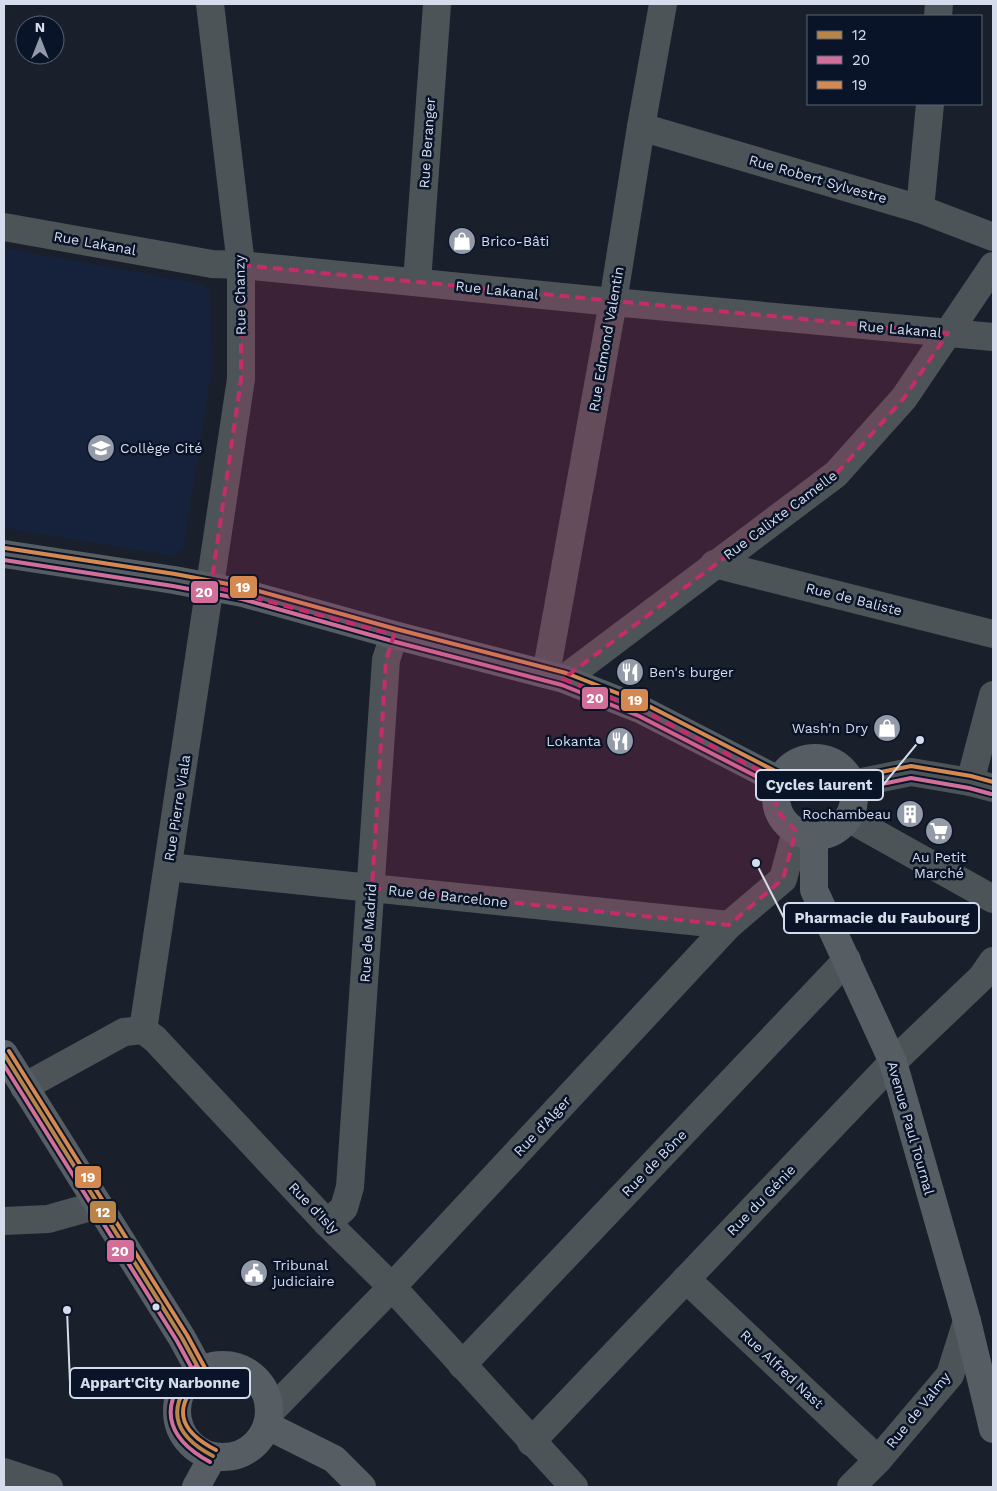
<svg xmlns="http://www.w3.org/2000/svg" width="997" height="1491" font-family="'Work Sans',sans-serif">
	<rect width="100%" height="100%" fill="#1a202b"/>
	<!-- built -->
	<path fill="#16223b" d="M4 248 202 284 210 292 212 368 183 549 173 556 4 528Z"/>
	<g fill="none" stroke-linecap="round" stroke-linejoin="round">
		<!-- minor -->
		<g stroke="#4d5458" stroke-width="28">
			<path d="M938 16 939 4"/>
			<path d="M641 127 920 209 993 237"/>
			<path d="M920 209 930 104"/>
			<path d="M4 227 212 264 241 265 613 302 993 337"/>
			<path d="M417 282 437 4"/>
			<path d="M714 564 993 634"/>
			<path d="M546 674 613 302 641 127 663 4"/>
			<path d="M564 679 836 474 904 398 993 266"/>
			<path d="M970 782 993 695"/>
			<path d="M852 784 911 772 970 782 993 788"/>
			<path d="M848 818 993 899"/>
			<path d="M168 867 729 925"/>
			<path d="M143 1030 241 379V265L210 4"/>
			<path d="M24 1087 124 1032 143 1030 155 1039 327 1223 392 1287 574 1487"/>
			<path d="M4 1221 48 1219 98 1205"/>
			<path d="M327 1223 344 1208 350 1187 386 660 394 635"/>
			<path d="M686 1279 878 1460"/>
			<path d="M462 1365 847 960"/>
			<path d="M270 1412 392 1287 729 925 783 879 796 831"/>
			<path d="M531 1442 893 1062 982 977 993 961"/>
			<path d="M4 1472 49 1487"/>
			<path d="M851 1487 878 1460 950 1375 967 1321"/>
		</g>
		<!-- major -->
		<g stroke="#565e64" stroke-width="28">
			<path d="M4 554 174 580 243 593 394 635 564 679 642 710 780 781"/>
			<circle cx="815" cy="797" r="39"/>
			<path d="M814 836V890L893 1062 967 1321 993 1429"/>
			<path d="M4 1054 182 1338 200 1371"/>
			<circle cx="223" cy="1411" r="46"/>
			<path d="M268 1426 334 1459 362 1487"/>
			<path d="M196 1487 213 1456"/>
		</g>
		<!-- bus-1 casing -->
		<g stroke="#0a1429" stroke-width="8">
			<g id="bus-1">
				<path d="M4 1054 182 1338 200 1371"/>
				<path d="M200 1371C165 1405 171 1434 213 1456"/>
			</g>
		</g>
		<!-- bus-2 casing -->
		<g stroke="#0a1429" stroke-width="8">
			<g id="bus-2">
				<path d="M4 560 173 586 242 599 392 641 562 685 639 716 777 787"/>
				<path d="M853 790 911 778 969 788 991 794"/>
				<path d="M4 1065 177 1341 195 1374"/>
				<path d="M196 1366C157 1403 164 1437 210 1462"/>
			</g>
		</g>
		<!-- bus-3 casing -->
		<g stroke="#0a1429" stroke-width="8">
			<g id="bus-3">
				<path d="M5 548 175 574 244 587 396 629 566 673 645 704 783 775"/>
				<path d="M851 778 911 766 971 776 993 782"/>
				<path d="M9 1051 187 1335 205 1368"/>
				<path d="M204 1376C172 1406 177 1430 216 1450"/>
			</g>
		</g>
		<!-- bus-1 -->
		<use href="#bus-1" stroke="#b88448" stroke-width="4"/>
		<!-- bus-2 -->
		<use href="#bus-2" stroke="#d26f99" stroke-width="4"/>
		<!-- bus-3 -->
		<use href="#bus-3" stroke="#d58850" stroke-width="4"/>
	</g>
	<!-- marked area -->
	<path fill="#c42c6a" fill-opacity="0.2" stroke="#c42c6a" stroke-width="4" stroke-dasharray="10 6" stroke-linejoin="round" d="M241 265 948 333 904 398 836 474 563 679 642 710 780 781 776 803 780 814 796 831 783 879 729 925 372 888 386 660 394 635 211 586 241 379Z"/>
	<!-- icons -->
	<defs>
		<g id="shop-disc" transform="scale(1.4375)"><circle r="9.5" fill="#949ba8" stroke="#0a1429"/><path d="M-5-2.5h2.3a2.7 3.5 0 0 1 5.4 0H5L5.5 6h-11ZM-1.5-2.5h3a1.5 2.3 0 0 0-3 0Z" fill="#fff"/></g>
		<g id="school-disc" transform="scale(1.4375)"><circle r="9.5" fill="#949ba8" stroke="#0a1429"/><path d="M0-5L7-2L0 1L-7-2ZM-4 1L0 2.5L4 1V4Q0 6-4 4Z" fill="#fff"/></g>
		<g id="restaurant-disc" transform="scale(1.4375)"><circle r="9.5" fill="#949ba8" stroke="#0a1429"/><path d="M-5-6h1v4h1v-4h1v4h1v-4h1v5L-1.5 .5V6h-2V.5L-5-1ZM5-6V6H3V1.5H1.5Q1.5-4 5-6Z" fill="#fff"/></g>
		<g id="building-disc" transform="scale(1.4375)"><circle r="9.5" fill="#949ba8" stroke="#0a1429"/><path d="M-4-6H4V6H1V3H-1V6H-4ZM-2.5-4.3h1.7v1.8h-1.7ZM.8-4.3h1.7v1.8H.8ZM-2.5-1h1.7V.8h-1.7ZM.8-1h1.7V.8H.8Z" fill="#fff"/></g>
		<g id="supermarket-disc" transform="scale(1.4375)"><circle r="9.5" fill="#949ba8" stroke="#0a1429"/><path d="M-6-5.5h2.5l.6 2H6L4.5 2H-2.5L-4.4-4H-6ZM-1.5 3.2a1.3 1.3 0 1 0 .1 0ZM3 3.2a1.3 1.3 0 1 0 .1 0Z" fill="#fff"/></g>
		<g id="civic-disc" transform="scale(1.4375)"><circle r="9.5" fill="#949ba8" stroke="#0a1429"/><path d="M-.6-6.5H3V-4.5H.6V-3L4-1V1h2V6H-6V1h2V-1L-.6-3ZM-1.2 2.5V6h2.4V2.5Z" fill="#fff"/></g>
	</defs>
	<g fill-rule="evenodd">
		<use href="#shop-disc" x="462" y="241"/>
		<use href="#school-disc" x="101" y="448"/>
		<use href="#restaurant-disc" x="630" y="672"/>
		<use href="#shop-disc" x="887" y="728"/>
		<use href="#restaurant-disc" x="620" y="741"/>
		<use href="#building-disc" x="910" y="814"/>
		<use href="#supermarket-disc" x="939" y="831"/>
		<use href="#civic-disc" x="254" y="1273"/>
	</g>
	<!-- markers -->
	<circle fill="#d5ddec" stroke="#0a1429" stroke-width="2" cx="156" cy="1307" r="4.5"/>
	<g text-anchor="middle" stroke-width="5" stroke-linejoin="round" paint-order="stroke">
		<!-- street labels -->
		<g font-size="14" fill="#d5ddec" stroke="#0a1429">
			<text transform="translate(427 143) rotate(-86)" y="5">Rue Beranger</text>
			<text transform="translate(818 179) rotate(16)" y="5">Rue Robert Sylvestre</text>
			<text transform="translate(95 243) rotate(10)" y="5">Rue Lakanal</text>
			<text transform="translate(497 290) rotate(6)" y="5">Rue Lakanal</text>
			<text transform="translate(240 295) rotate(-91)" y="5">Rue Chanzy</text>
			<text transform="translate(900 329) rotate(5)" y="5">Rue Lakanal</text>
			<text transform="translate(606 339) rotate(-80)" y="5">Rue Edmond Valentin</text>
			<text transform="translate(780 515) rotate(-37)" y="5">Rue Calixte Camelle</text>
			<text transform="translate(854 599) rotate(14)" y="5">Rue de Baliste</text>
			<text transform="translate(177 808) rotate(-81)" y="5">Rue Pierre Viala</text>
			<text transform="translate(448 896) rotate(6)" y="5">Rue de Barcelone</text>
			<text transform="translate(368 933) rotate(-86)" y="5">Rue de Madrid</text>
			<text transform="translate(542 1126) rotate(-47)" y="5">Rue d'Alger</text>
			<text transform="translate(911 1128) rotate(74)" y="5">Avenue Paul Tournal</text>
			<text transform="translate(654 1163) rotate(-46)" y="5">Rue de Bône</text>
			<text transform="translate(761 1200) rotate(-46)" y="5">Rue du Génie</text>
			<text transform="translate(314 1208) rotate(46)" y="5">Rue d'Isly</text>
			<text transform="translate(782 1369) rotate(43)" y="5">Rue Alfred Nast</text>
			<text transform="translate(918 1410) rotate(-51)" y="5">Rue de Valmy</text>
		</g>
		<!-- poi labels -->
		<g font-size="14" fill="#d5ddec" stroke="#0a1429" text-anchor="start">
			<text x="481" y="246">Brico-Bâti</text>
			<text x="120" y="453">Collège Cité</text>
			<text x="649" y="677">Ben's burger</text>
			<text x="868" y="733" text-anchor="end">Wash'n Dry</text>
			<text x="601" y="746" text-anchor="end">Lokanta</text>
			<text x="891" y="819" text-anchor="end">Rochambeau</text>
			<text x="939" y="862" text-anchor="middle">Au Petit<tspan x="939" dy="16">Marché</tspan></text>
			<text x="273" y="1270">Tribunal<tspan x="273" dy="16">judiciaire</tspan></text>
		</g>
	</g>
	<!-- callouts -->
	<path fill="none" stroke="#d5ddec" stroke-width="2" d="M920 740L883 785M756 863L784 918M67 1310L70 1383"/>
	<g fill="#d5ddec" stroke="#0a1429" stroke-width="2">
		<circle cx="920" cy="740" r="5"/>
		<circle cx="756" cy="863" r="5"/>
		<circle cx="67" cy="1310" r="5"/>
	</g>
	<g fill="#0a1429" stroke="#d5ddec" stroke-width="2">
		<rect x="756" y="770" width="127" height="30" rx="5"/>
		<rect x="784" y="903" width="195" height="30" rx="5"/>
		<rect x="70" y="1368" width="180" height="30" rx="5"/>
	</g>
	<g font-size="15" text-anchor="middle" font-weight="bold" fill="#d5ddec">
		<text x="819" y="790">Cycles laurent</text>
		<text x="882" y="923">Pharmacie du Faubourg</text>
		<text x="160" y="1388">Appart'City Narbonne</text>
	</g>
	<g stroke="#0a1429" stroke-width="2">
		<rect x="229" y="575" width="29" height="24" rx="5" fill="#d58850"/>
		<rect x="190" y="580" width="29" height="24" rx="5" fill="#d26f99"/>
		<rect x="581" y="686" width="28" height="24" rx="5" fill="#d26f99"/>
		<rect x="620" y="688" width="29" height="24" rx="5" fill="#d58850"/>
		<rect x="74" y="1165" width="28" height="24" rx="5" fill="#d58850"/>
		<rect x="89" y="1200" width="28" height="24" rx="5" fill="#b88448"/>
		<rect x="106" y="1239" width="29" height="24" rx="5" fill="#d26f99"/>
	</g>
	<g font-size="14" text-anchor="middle" font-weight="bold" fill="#fff">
		<text x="243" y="592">19</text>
		<text x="204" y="597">20</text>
		<text x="595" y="703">20</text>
		<text x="635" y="705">19</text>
		<text x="88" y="1182">19</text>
		<text x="103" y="1217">12</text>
		<text x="120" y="1256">20</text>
	</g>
	<!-- border -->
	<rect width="997" height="1491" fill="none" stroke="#d5ddec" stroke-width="10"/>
	<!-- legend -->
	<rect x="807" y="15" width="175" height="90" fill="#0a1429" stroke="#5b6477"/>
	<rect x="817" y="31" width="25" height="8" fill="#b88448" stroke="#5b6477"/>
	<text x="852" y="40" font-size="15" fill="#d5ddec">12</text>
	<rect x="817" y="56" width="25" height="8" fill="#d26f99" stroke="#5b6477"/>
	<text x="852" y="65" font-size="15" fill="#d5ddec">20</text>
	<rect x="817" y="81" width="25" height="8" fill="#d58850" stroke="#5b6477"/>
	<text x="852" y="90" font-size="15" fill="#d5ddec">19</text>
	<!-- north arrow -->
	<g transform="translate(40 40)"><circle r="24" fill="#0a1429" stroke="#5b6477"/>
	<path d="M0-4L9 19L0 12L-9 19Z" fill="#949ba8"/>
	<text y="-8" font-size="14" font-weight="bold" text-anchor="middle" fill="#d5ddec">N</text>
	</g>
</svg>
